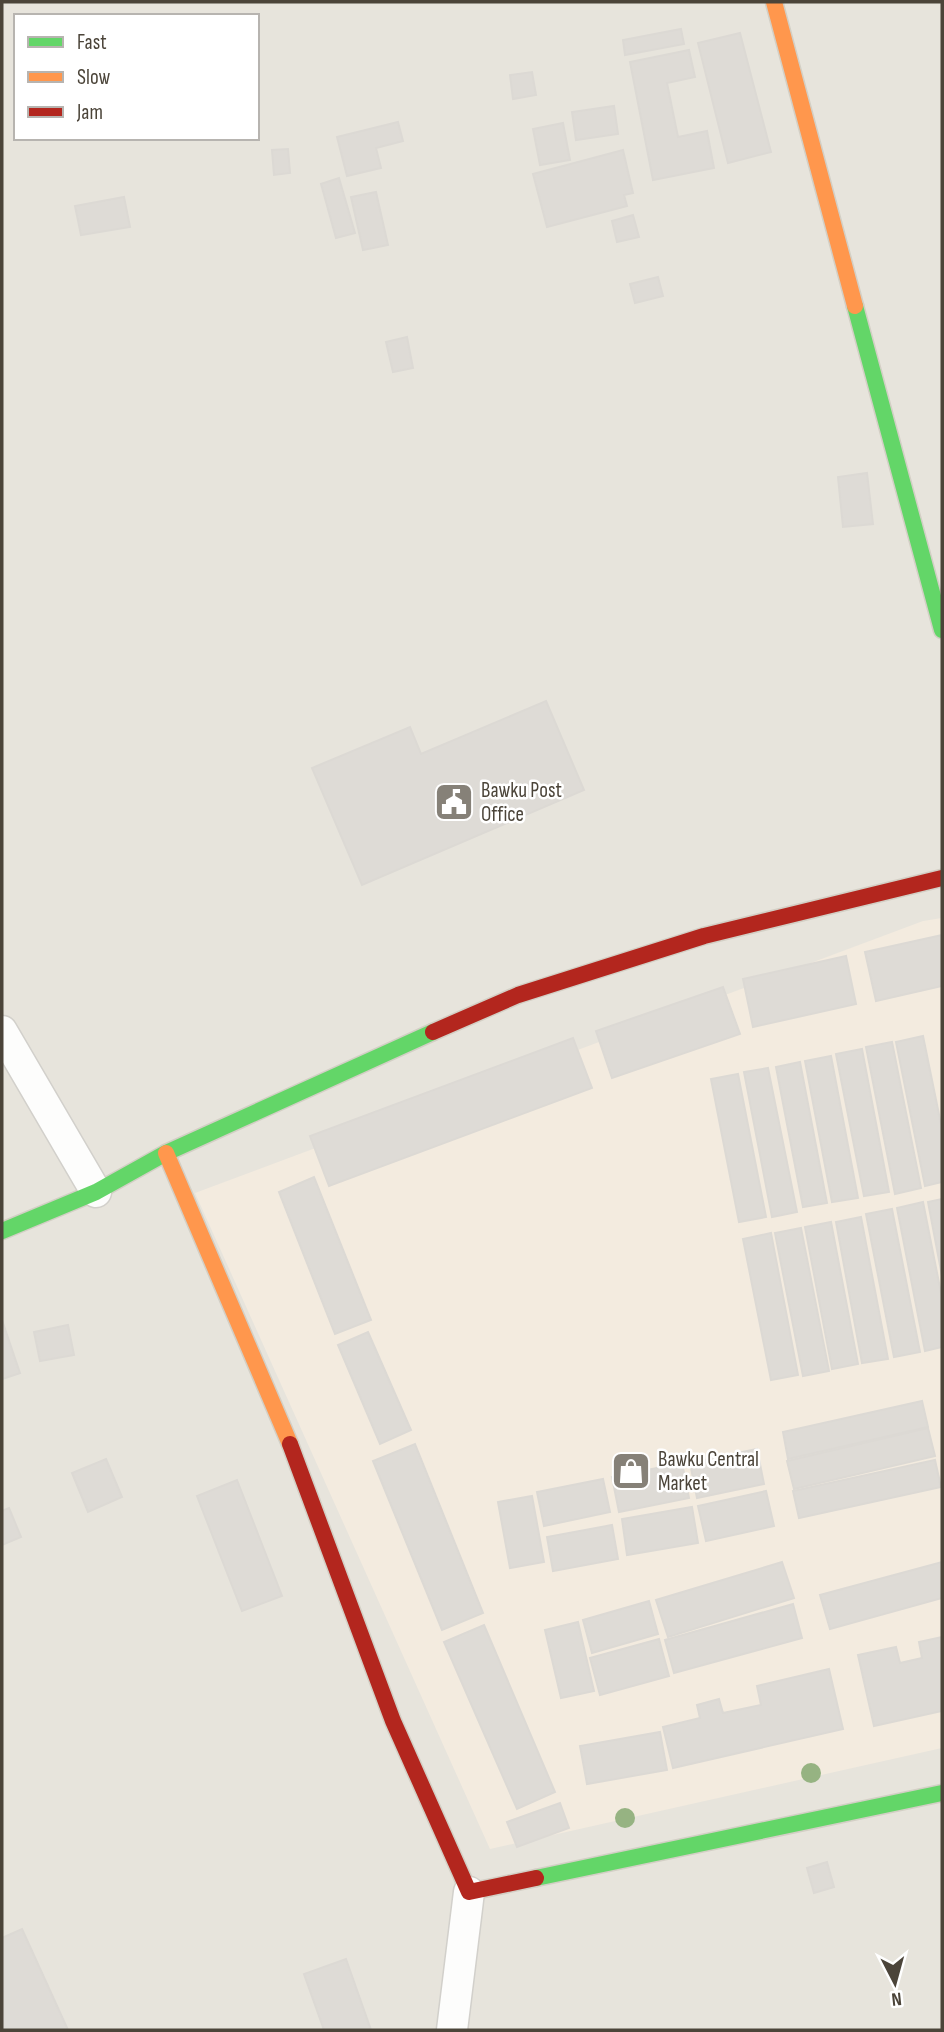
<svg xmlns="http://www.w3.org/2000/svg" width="944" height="2032" font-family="'Sofia Sans Condensed',sans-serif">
	<rect width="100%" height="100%" fill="#f4f2ee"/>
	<!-- residential -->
	<path fill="#e7e4dc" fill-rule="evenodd" d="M2 2H942V2030H2ZM16 16H257V138H16Z"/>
	<!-- commercial -->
	<path fill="#f3ebdf" d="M942 918V1748L490 1849 195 1193 923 921Z"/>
	<!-- building -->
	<g fill="#dedbd6" stroke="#dcd9d4" stroke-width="2">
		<path d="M681 29 684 44 625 55 623 40Z"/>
		<path d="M740 33 771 152 728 163 698 43Z"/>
		<path d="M689 50 695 77 667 83 678 137 707 131 714 168 653 180 630 62Z"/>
		<path d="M532 72 536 95 513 99 510 75Z"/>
		<path d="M614 106 618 134 576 140 572 112Z"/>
		<path d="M398 122 403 141 376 148 381 168 347 176 337 137Z"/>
		<path d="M563 123 570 160 540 165 533 129Z"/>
		<path d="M288 149 290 173 274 175 272 150Z"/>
		<path d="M623 150 633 193 624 195 627 206 547 227 533 174Z"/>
		<path d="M339 178 355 233 336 238 321 184Z"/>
		<path d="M376 192 388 245 363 250 351 197Z"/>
		<path d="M124 197 130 227 81 235 75 206Z"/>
		<path d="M633 215 639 237 617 242 612 221Z"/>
		<path d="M658 277 663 296 635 303 630 284Z"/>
		<path d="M407 337 413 368 393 372 386 342Z"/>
		<path d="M867 473 873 524 843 527 838 477Z"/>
		<path d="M546 701 584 790 362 885 312 768 410 727 421 754Z"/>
		<path d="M942 935V986L876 1001 865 952Z"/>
		<path d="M846 956 856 1004 753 1027 743 979Z"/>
		<path d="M723 987 740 1034 612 1078 596 1031Z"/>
		<path d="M923 1036 942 1129V1182L925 1186 896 1042Z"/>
		<path d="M573 1038 592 1088 329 1186 310 1136Z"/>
		<path d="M892 1042 921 1188 895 1194 866 1047Z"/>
		<path d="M862 1049 889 1192 864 1196 836 1054Z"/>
		<path d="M831 1056 858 1198 832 1202 805 1061Z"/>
		<path d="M800 1062 827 1203 803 1207 776 1067Z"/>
		<path d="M768 1068 797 1212 772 1217 744 1072Z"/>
		<path d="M738 1074 766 1217 739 1222 711 1079Z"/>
		<path d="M314 1177 371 1320 335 1334 279 1192Z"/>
		<path d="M942 1199V1276L928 1202Z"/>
		<path d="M923 1202 942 1298V1347L925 1351 897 1208Z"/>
		<path d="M892 1209 920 1352 894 1357 866 1214Z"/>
		<path d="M861 1217 888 1359 862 1363 836 1222Z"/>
		<path d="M831 1222 858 1364 832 1369 805 1227Z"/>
		<path d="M801 1228 829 1371 803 1376 775 1233Z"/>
		<path d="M771 1233 798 1375 771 1380 743 1239Z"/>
		<path d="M2 1320 20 1373 2 1379Z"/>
		<path d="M68 1325 74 1355 40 1361 34 1332Z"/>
		<path d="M368 1332 411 1430 380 1444 338 1345Z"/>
		<path d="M922 1401 928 1427 788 1459 783 1432Z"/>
		<path d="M928 1428 935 1456 794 1489 787 1461Z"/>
		<path d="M415 1444 483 1613 442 1630 373 1461Z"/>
		<path d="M757 1449 764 1484 697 1498 690 1463Z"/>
		<path d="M106 1459 122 1497 88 1512 72 1473Z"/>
		<path d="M935 1460 941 1487 799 1518 793 1491Z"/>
		<path d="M682 1463 689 1498 619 1512 612 1477Z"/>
		<path d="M603 1479 610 1512 544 1526 537 1492Z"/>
		<path d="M237 1480 282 1596 242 1611 197 1496Z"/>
		<path d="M766 1491 774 1526 706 1541 698 1506Z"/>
		<path d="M532 1496 544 1562 510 1568 498 1502Z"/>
		<path d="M692 1507 698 1543 627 1555 622 1519Z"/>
		<path d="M9 1508 21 1537 2 1545V1511Z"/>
		<path d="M612 1525 618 1559 553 1571 547 1537Z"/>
		<path d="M782 1562 794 1598 668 1637 656 1600Z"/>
		<path d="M942 1562V1598L830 1629 820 1595Z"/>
		<path d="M649 1601 658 1634 592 1653 583 1620Z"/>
		<path d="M793 1604 802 1638 674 1673 665 1640Z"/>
		<path d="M578 1622 594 1691 561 1698 545 1630Z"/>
		<path d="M484 1625 555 1792 517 1809 444 1642Z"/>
		<path d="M942 1637V1711L874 1726 858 1655 896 1647 900 1663 922 1658 919 1642Z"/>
		<path d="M659 1639 669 1676 600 1695 590 1658Z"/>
		<path d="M829 1669 843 1729 673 1768 663 1727 700 1718 697 1705 719 1699 723 1713 761 1705 757 1686Z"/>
		<path d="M660 1732 667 1770 587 1784 580 1746Z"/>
		<path d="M560 1803 569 1828 517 1847 507 1822Z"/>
		<path d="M827 1862 834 1887 814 1893 807 1868Z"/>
		<path d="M22 1929 68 2030H2V1938Z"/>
		<path d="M346 1959 371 2030H324L304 1974Z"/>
	</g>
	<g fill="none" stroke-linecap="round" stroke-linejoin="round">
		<!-- street casing -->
		<g stroke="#d2d0cb" stroke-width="33">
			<g id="street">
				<path d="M2 1031 96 1192"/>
				<path d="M452 2030 469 1892"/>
			</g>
		</g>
		<!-- fast casing -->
		<g stroke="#d3cfc5" stroke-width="19">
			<g id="fast">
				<path d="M855 306 942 630"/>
				<path d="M2 1231 96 1192 166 1153 433 1032"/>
				<path d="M536 1878 942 1793"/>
			</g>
		</g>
		<!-- slow casing -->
		<g stroke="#d3cfc5" stroke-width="19">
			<g id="slow">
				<path d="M774 2 855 306"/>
				<path d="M166 1153 290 1444"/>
			</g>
		</g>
		<!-- jam casing -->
		<g stroke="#d3cfc5" stroke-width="19">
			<g id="jam">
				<path d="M433 1032 518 995 704 936 942 878"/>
				<path d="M290 1444 393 1721 469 1892 536 1878"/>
			</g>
		</g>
		<!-- street -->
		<use href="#street" stroke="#fdfdfc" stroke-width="30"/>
		<!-- fast -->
		<use href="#fast" stroke="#63d668" stroke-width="16"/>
		<!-- slow -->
		<use href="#slow" stroke="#ff974d" stroke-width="16"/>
		<!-- jam -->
		<use href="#jam" stroke="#b3261e" stroke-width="16"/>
	</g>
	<!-- trees -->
	<g fill="#96b382">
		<circle cx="811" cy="1773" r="10"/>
		<circle cx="625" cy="1818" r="10"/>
	</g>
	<!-- icons -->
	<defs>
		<g id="civic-square" transform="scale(2.0125)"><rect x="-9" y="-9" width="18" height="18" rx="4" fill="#868178" stroke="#fff"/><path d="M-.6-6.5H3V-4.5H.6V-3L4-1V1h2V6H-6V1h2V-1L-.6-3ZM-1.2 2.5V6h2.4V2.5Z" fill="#fff"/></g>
		<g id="shop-square" transform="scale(2.0125)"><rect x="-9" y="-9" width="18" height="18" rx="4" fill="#868178" stroke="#fff"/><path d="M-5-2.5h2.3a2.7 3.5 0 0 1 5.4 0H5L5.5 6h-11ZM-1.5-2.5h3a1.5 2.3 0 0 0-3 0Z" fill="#fff"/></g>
	</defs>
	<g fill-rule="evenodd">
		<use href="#civic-square" x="454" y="802"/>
		<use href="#shop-square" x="631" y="1471"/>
	</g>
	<g text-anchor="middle" stroke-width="5" stroke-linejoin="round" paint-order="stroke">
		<!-- poi labels -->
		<g font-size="21" fill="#4b4439" stroke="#fff" text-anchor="start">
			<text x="481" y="797">Bawku Post<tspan x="481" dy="24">Office</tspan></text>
			<text x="658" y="1466">Bawku Central<tspan x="658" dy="24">Market</tspan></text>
		</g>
	</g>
	<!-- border -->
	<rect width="944" height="2032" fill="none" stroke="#4b4439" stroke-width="7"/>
	<!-- legend -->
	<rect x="14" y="14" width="245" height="126" fill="#ffffff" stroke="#b7b4b0" stroke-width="2"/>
	<rect x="28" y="37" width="35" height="10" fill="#63d668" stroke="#b7b4b0" stroke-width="2"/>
	<text x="77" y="49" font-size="21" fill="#4b4439">Fast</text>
	<rect x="28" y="72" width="35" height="10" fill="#ff974d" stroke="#b7b4b0" stroke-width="2"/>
	<text x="77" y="84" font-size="21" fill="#4b4439">Slow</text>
	<rect x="28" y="107" width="35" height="10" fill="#b3261e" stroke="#b7b4b0" stroke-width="2"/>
	<text x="77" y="119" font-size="21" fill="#4b4439">Jam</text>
	<!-- north arrow -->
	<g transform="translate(895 1983) rotate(174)" stroke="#ffffff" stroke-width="5" paint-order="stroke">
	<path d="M0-5L12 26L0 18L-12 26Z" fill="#4b4439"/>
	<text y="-10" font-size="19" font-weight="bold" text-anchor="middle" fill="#4b4439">N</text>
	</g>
</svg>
